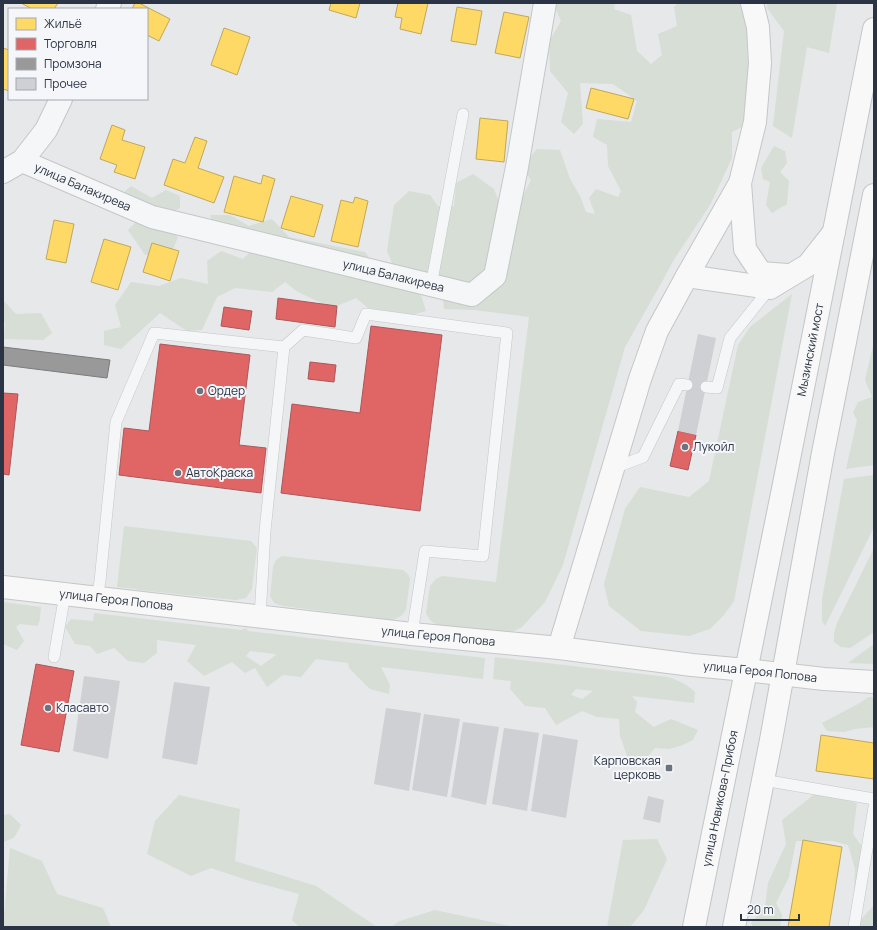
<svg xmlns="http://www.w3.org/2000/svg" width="877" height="930" font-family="Manrope,sans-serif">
	<rect width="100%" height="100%" fill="#e6e8ea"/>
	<!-- green -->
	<g fill="#d6ded6" fill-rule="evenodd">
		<path d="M553 3H615L614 9 631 15 637 51 651 64 662 55 658 34 677 26 674 7 678 3H740L747 31 749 99 746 125 732 132V158L710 205 673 261 663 280 625 347 563 565 545 602 522 627 514 631H494L437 625 430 620 426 613 430 586 436 579 442 576 496 582 529 317 474 310 444 309 441 281 395 270 387 251 394 205 409 191 430 195 438 206H454L456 183 473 174 494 189 502 210 515 211 531 180 522 167 537 149 560 150 570 179 580 196 586 212 595 214 589 198 596 189 618 197 621 191 608 166 607 145 593 137 597 119 631 122 637 101 613 84 580 83 583 124 574 134 561 122 568 93 550 71 549 42 561 21Z"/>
		<path d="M767 3H837L829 53 807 47 792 138 773 126 784 31 767 8Z"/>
		<path d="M774 146 785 151 787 163 780 172 789 181 787 204 772 213 766 205 770 182 763 179 761 168Z"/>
		<path d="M131 186 152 198 166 190 180 196V208L157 221 178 237 172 252 145 255 128 230 135 223 119 197Z"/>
		<path d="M210 215H230L249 226 272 219 289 237 365 252 375 266 368 281 420 292 426 311 412 315 368 308 356 298 332 308 298 292 285 282 272 292 235 288 217 297 202 330 187 331 160 313 121 349 104 345V331L121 327 115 305 131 282 159 286 181 278 208 284 207 261 221 251 243 259 256 246 215 229Z"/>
		<path d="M792 294 734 601 724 615 710 629 689 636 641 631 609 606 604 584 625 509 640 487 689 497 709 481 738 345 750 327Z"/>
		<path d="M3 300 16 314 41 313 52 333 43 340 4 339 5 322H3Z"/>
		<path d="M874 342V465L846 469 857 420 853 413 858 402 872 397 865 380Z"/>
		<path d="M874 475V527L825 626 822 621V599L844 479Z"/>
		<path d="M124 526 251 541 257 548 252 589 246 598 236 600 138 590 136 589 117 587Z"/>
		<path d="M874 548V632L850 648 841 647 834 642V633L837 623Z"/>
		<path d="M282 556 403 570 408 574 410 579 406 610 401 616 393 620 283 606 274 603 270 596 273 567 276 560Z"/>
		<path d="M3 602 41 607 40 617V620L39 621 38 626 20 624 16 627 24 641 17 650 3 644Z"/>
		<path d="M94 613 241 630 246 628 248 631 485 658 483 679 381 667 390 685 389 694 370 689 349 668 348 663 316 659 301 677 283 675 267 687 255 668 245 673 232 662 204 676 187 661 196 645 157 640V653L144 663 128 661 114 648 97 654 90 646 75 644 65 627 71 619 93 621ZM250 651 275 654 276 655 261 666 246 656Z"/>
		<path d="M874 644V664L848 663Z"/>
		<path d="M495 657 668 677C680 681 686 684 695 692L694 703 632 696 637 702 635 712 654 727 671 719 698 730 693 740 683 745 669 749 655 748 643 762 628 759 620 736 619 719 597 717 582 711 556 725 545 708 525 706 510 689 511 681 493 679ZM576 689 593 691 582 699 571 695Z"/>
		<path d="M869 697H874V727L855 729 844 732 827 731 822 723 858 704Z"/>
		<path d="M816 793 857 803 853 834 868 855 866 892 854 895 855 869 848 845 833 841H796L789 877 776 903 782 915 780 927H753L751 923 765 907 768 883 786 844 782 820Z"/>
		<path d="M179 795 240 809 235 861 316 886 377 927H299L292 920 299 894 247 880 211 868 191 876 147 854 155 821Z"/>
		<path d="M10 814 21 825 14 838 3 842V815Z"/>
		<path d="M657 839 667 859 644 910 630 927H607L623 840Z"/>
		<path d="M10 848 42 861 57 894 103 908 111 927H3Z"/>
		<path d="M874 905V927H854Z"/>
		<path d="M435 910 515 927H391L400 921Z"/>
	</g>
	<!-- homes -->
	<g fill="#ffd966" stroke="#bfa85c">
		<path d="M21 3H58L54 9H32Z"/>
		<path d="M135 3H139L170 19 159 41 147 35V9H132Z"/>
		<path d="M331 3H360L356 18 329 10Z"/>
		<path d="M398 3H428L421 34 400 29 402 18 395 17Z"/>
		<path d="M457 7 482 11 476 45 451 41Z"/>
		<path d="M504 12 529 17 520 58 495 53Z"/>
		<path d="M224 28 250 37 237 75 211 65Z"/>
		<path d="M3 48 9 50V91L3 89Z"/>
		<path d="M591 88 634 99 628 119 586 108Z"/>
		<path d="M480 118 508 121 504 162 476 159Z"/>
		<path d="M112 125 125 130 122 140 145 147 135 179 114 172 117 165 100 159Z"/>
		<path d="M195 137 207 141 198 168 224 177 214 203 164 185 173 159 185 163Z"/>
		<path d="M263 175 275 179 263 222 224 212 234 176 261 184Z"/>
		<path d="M291 196 323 205 314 237 281 228Z"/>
		<path d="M355 197 368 201 358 247 331 241 341 200 353 203Z"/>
		<path d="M54 220 74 224 66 263 46 259Z"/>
		<path d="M104 239 131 247 118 290 91 282Z"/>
		<path d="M152 243 179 251 170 281 143 272Z"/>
		<path d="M821 735 874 743V779L816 771Z"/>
		<path d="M803 840 842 847 829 927H788Z"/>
	</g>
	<!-- shops -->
	<g fill="#e06666" stroke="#aa575c">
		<path d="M278 298 337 306 335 327 276 319Z"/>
		<path d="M224 307 252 311 249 330 221 326Z"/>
		<path d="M371 326 442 335 420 511 281 493 292 404 360 413Z"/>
		<path d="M160 344 250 355 239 445 266 448 261 493 119 475 124 428 149 431Z"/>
		<path d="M310 362 336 365 334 382 308 379Z"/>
		<path d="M3 393 18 394 9 475 3 474Z"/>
		<path d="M678 431 696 435 688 470 670 466Z"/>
		<path d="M36 664 74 671 59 752 21 745Z"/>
	</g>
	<!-- industry -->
	<path fill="#999" stroke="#787b80" d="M3 347 110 360 107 378 3 365Z"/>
	<!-- building -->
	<g fill="#ced0d3">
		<path d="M698 334 716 338 696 435 678 431Z"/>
		<path d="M84 676 120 681 108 759 73 751Z"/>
		<path d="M174 682 210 687 197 765 162 758Z"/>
		<path d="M386 708 421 713 409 791 374 784Z"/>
		<path d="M424 714 460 719 447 797 412 790Z"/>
		<path d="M463 722 499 727 486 805 451 797Z"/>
		<path d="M504 728 539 733 527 811 492 804Z"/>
		<path d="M543 734 578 740 566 818 531 811Z"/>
		<path d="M648 796 664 800 660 823 643 819Z"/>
	</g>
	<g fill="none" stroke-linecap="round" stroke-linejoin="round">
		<!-- lane casing -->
		<g stroke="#c4c6c8" stroke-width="12">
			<g id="lane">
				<path d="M431 286 463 114"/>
				<path d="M284 347 303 330 356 338 366 314 507 333 483 556 425 551 412 634"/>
				<path d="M706 387 717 388 730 338 770 288"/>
				<path d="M614 468 643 457 679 384 687 385"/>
				<path d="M97 598 100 581 116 422 154 333 284 347 265 531 260 617"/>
				<path d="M54 657 65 594"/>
				<path d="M763 780 874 799"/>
				<path d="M854 927 874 807"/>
			</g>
		</g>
		<!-- street casing -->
		<g stroke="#c4c6c8" stroke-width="24">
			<g id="street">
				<path d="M107 9 110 3"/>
				<path id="s1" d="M22 161 152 217 472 295 495 276 517 167 545 3"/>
				<path d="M3 172 22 161 46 130 61 99"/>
			</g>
		</g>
		<!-- secondary casing -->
		<g stroke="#c4c6c8" stroke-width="24">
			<g id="secondary">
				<path d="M740 183 745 249 761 273 787 275"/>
				<path d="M687 276 770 288 808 265 834 232"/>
				<path id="s2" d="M3 587 412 634 559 648 692 665 746 670 824 679 874 682"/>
				<path d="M559 648 640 379 657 331 687 276 740 183 755 122 760 63 758 27 752 3"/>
			</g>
		</g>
		<!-- primary casing -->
		<g stroke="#c2c5c8" stroke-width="24">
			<g id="primary">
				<path id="s3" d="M694 927 785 479 874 29"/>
				<path d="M734 927 771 740 823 453 874 195"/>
			</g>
		</g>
		<!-- lane -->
		<use href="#lane" stroke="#f5f6f7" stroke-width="11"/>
		<!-- street -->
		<use href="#street" stroke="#f5f6f7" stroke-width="22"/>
		<!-- secondary -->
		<use href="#secondary" stroke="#f8f8f8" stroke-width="22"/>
		<!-- primary -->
		<use href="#primary" stroke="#f8f8f8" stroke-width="22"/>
	</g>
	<!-- markers -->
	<g fill="#6c737f" stroke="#f4f6f9" stroke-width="1.5">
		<circle cx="200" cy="391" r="4"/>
		<circle cx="685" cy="447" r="4"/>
		<circle cx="178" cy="473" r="4"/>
		<circle cx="48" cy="708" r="4"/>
		<rect x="665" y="764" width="8" height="8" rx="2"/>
	</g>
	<g text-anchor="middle" stroke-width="4" stroke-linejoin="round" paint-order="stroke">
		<!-- street labels -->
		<g font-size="12" fill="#2b3445" stroke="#f4f6f9">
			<text dy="4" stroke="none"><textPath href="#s1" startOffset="66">улица Балакирева</textPath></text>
			<text dy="4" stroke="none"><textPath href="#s1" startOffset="390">улица Балакирева</textPath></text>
			<text dy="4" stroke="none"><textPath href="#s3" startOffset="589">Мызинский мост</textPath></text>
			<text dy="4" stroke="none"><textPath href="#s2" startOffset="114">улица Героя Попова</textPath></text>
			<text dy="4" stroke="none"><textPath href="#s2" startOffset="438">улица Героя Попова</textPath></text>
			<text dy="4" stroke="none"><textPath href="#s2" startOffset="762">улица Героя Попова</textPath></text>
			<text dy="4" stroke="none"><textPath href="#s3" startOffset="131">улица Новикова-Прибоя</textPath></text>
		</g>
		<!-- poi labels -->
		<g font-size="12" fill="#2b3445" stroke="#f4f6f9" text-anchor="start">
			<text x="208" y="395">Ордер</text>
			<text x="693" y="451">Лукойл</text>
			<text x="186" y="477">АвтоКраска</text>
			<text x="56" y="712">Класавто</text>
			<text x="661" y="765" text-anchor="end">Карповская<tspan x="661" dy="14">церковь</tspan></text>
		</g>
	</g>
	<!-- border -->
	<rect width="877" height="930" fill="none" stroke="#2b3445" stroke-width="8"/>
	<!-- legend -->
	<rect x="8" y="8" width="140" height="92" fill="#f4f6f9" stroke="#a4a8b1"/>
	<rect x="16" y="18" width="20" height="12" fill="#ffd966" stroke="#a4a8b1"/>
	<text x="44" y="28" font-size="12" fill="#2b3445">Жильё</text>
	<rect x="16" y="38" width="20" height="12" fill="#e06666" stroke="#a4a8b1"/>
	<text x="44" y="48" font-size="12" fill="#2b3445">Торговля</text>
	<rect x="16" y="58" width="20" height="12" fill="#999999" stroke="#a4a8b1"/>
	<text x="44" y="68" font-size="12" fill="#2b3445">Промзона</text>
	<rect x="16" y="78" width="20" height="12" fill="#ced0d3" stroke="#a4a8b1"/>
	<text x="44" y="88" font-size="12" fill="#2b3445">Прочее</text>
	<!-- scale -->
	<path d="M741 914v6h58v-6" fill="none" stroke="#2b3445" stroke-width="2"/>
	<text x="747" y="914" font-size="12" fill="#2b3445" stroke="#f4f6f9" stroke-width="3" paint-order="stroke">20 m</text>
</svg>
